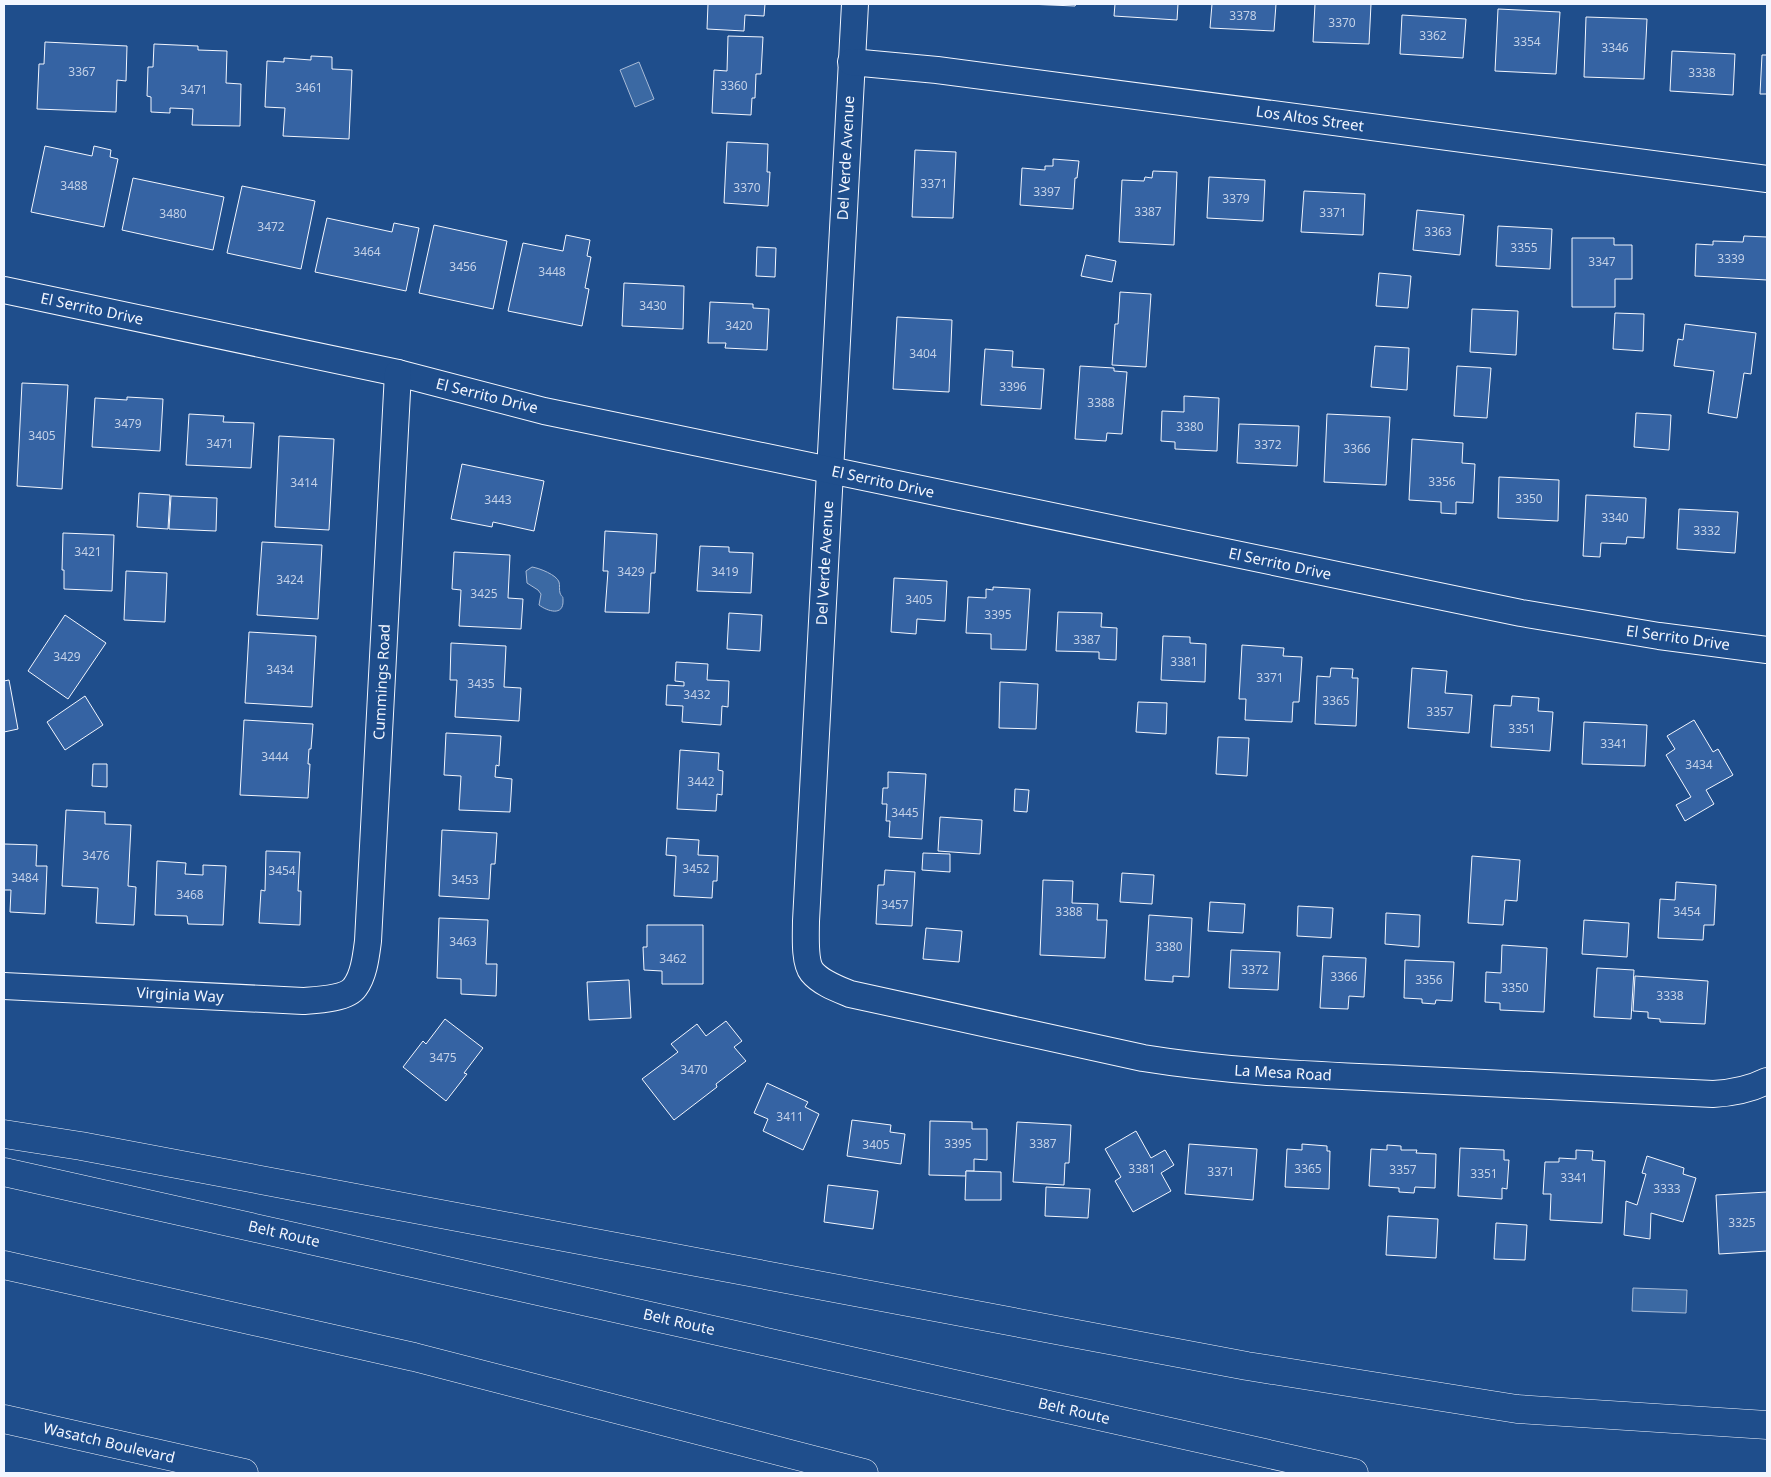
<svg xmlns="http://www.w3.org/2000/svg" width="1771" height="1477" font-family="'Noto Sans',sans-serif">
	<rect width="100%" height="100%" fill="#1f4e8c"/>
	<!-- water -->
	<g fill="#3b69a3" stroke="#a8bbd7">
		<path d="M639 62 654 99 635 107 620 70Z"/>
		<path d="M532 567C539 568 557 575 559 582 560 585 559 590 560 593 562 598 563 595 563 600 564 617 547 611 539 605L541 594 538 590 527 583 526 571Z"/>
		<path d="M1633 1288 1687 1290 1686 1313 1632 1311Z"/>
	</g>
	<!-- building -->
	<g fill="#3563a3" stroke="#f2f6ff">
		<path d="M708 4H765L764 16 745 15 744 31 707 29Z"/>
		<path d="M1027 4H1076L1075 6Z"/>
		<path d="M1115 4H1178L1177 20 1114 16Z"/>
		<path d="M1212 4H1276L1274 31 1210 28Z"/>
		<path d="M1315 4H1371L1369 44 1313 42Z"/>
		<path d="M1498 9 1560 12 1556 74 1495 71Z"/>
		<path d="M1402 15 1466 19 1463 58 1400 54Z"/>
		<path d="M1586 17 1647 19 1644 79 1584 77Z"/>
		<path d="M728 36 763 37 761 74H756L755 98H752L751 115 712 113 714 70 727 71Z"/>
		<path d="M45 42 127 46 126 81 117 80 116 112 37 109 39 64H44Z"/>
		<path d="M154 44 198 46V50L227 51 226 83 241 84 240 126 192 125 193 109 170 108V113L151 112V97L147 96 148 67H153Z"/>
		<path d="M1672 51 1735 54 1733 95 1670 91Z"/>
		<path d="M1762 55H1767V94H1760Z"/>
		<path d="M311 56 332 57V69L352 70 349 139 283 136 285 108 265 107 267 61 284 62V58L311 60Z"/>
		<path d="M727 142 768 144 767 172H770L768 206 724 203Z"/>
		<path d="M45 146 92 156 94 146 111 150 110 157 118 159 104 227 31 212Z"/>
		<path d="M915 150 956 152 953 218 912 217Z"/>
		<path d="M1053 159 1079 161 1077 178H1075L1073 209 1020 205 1022 168 1045 170V166H1053Z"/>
		<path d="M1153 171 1177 172 1174 245 1119 242 1122 180 1144 181 1145 177 1152 178Z"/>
		<path d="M1209 177 1265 180 1263 221 1207 218Z"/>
		<path d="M133 178 224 197 213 250 122 230Z"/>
		<path d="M242 186 315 201 301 269 227 253Z"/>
		<path d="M1304 191 1365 194 1363 235 1301 232Z"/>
		<path d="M1417 210 1464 215 1460 255 1413 250Z"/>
		<path d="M327 218 392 232 394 223 419 228 406 291 315 272Z"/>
		<path d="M434 225 507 241 493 309 419 293Z"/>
		<path d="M1498 226 1552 229 1550 269 1496 266Z"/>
		<path d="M566 235 590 240 587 256 591 257 585 288 589 289 582 326 508 311 523 243 563 251Z"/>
		<path d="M1744 236 1767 237V280L1695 276 1696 244 1713 245V241L1743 242Z"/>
		<path d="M1572 238H1614V245H1632V279H1615V307H1572Z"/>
		<path d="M757 247 776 248 775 277 756 276Z"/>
		<path d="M1086 255 1116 261 1112 282 1081 276Z"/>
		<path d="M1379 273 1411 276 1408 308 1376 306Z"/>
		<path d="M624 283 684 286 683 329 622 326Z"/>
		<path d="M1120 292 1151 294 1146 367 1112 365 1115 324H1118Z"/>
		<path d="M710 302 753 304V308L769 309 767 350 725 348 726 343H708Z"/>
		<path d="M1472 309 1518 311 1516 355 1470 352Z"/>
		<path d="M1615 313 1644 314 1643 351 1613 349Z"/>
		<path d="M897 317 952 320 949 392 893 389Z"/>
		<path d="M1685 324 1756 333 1751 374 1744 373 1737 418 1708 413 1714 371 1674 366 1678 339 1683 340Z"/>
		<path d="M1375 346 1409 348 1407 390 1371 387Z"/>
		<path d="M985 349 1013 351 1012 367 1044 369 1041 409 981 405Z"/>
		<path d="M1080 366 1114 368V371L1127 372 1122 434 1107 433 1106 441 1075 439Z"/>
		<path d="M1457 366 1491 368 1487 418 1454 416Z"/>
		<path d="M22 383 68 385 62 489 17 486Z"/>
		<path d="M1184 396 1219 398 1217 451 1175 449V442L1161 441 1162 411 1184 412Z"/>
		<path d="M127 397 163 399 160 451 92 447 95 398 127 400Z"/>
		<path d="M1636 413 1671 415 1669 450 1634 447Z"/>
		<path d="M189 414 224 416 223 422 254 423 251 468 186 465Z"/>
		<path d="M1327 414 1390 417 1386 485 1324 482Z"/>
		<path d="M1239 424 1299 426 1297 466 1237 463Z"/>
		<path d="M279 436 334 439 329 530 275 527Z"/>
		<path d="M1412 439 1463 443 1462 463 1475 464 1473 503 1456 502V514L1441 513V502L1409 500Z"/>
		<path d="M462 464 544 481 534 531 493 522 492 527 451 519Z"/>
		<path d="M1499 477 1559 480 1558 521 1498 518Z"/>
		<path d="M139 493 170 495 168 529 137 527Z"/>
		<path d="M1586 495 1646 498 1644 538 1627 537 1626 544 1601 543 1600 557 1583 556Z"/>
		<path d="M171 496 217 498 216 531 169 529Z"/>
		<path d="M1679 509 1738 512 1735 553 1677 549Z"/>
		<path d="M605 531 657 534 655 573H651L649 613 605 612 608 571H603Z"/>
		<path d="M63 533 114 535 112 591 64 589V570H62Z"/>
		<path d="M262 542 322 545 318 619 257 615Z"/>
		<path d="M700 546 729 547V552L753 553 751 593 697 591Z"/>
		<path d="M454 552 510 555 508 598 523 599 521 629 459 626 461 590 452 589Z"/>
		<path d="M126 571 167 573 165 622 124 620Z"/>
		<path d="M894 578 947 581 945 621 917 619 916 634 891 632Z"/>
		<path d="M993 587 1030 589 1026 650 991 649V634L966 633 968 597 986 598V589L993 590Z"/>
		<path d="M1058 612 1102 613 1101 627 1117 628 1116 660 1099 659V652L1056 651Z"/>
		<path d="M729 613 762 615 760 651 727 649Z"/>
		<path d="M65 615 106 643 68 699 28 671Z"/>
		<path d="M249 632 316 636 312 707 245 703Z"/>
		<path d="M1163 636 1190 637V643L1206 644 1205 682 1161 680Z"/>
		<path d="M451 643 506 646 504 687 521 688 519 721 455 717 457 680H450Z"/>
		<path d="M1242 645 1284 648 1283 656 1302 657 1299 702H1293L1292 722 1245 720 1246 699H1239Z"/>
		<path d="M676 662 708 664 707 680 729 681 728 707 722 706 721 725 682 722 683 706 666 705 667 685 684 686V682L675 681Z"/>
		<path d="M1331 668 1353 669 1352 678H1358L1356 726 1315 724 1317 676 1330 677Z"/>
		<path d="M1412 668 1447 671 1445 693 1472 695 1469 733 1408 728Z"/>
		<path d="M9 680 18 729 4 732V681Z"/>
		<path d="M1000 682 1038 684 1036 729 999 728Z"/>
		<path d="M85 696 103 725 65 750 47 722Z"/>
		<path d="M1512 696 1539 698 1538 711 1553 712 1550 751 1491 747 1494 705 1511 706Z"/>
		<path d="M1138 702 1167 703 1166 734 1136 732Z"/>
		<path d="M244 720 313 724 311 749H309L308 764H310L308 798 240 795Z"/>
		<path d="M1694 720 1713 752 1718 749 1733 775 1706 790 1714 804 1685 821 1676 805 1691 797 1666 755 1675 749 1667 736Z"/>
		<path d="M1584 722 1647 725 1645 766 1582 764Z"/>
		<path d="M446 733 501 736 499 766 496 765 495 777 512 779 510 812 459 810 461 776 444 775Z"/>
		<path d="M1218 737 1249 738 1247 776 1216 774Z"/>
		<path d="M680 750 719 753 718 770 723 771 722 795 717 794 716 811 677 809Z"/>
		<path d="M93 764H107V787L92 786Z"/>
		<path d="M888 772 926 774 922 839 889 837 890 821H886L887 804H882L883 788H888Z"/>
		<path d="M1015 789 1029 790 1027 812 1014 811Z"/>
		<path d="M66 810 105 812V824L131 825 128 886 136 887 134 925 96 923 98 888 62 886Z"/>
		<path d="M940 817 982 820 980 854 938 851Z"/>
		<path d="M442 830 497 833 495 864H491L489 899 439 896Z"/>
		<path d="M667 838 699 840 698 855 718 856 717 881H713L712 898 674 896 676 856 666 855Z"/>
		<path d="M4 844 37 845 36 866H47L45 914 10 912 11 890H4Z"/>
		<path d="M266 851 300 852 298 891H301L300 925 259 923 261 890 265 891Z"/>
		<path d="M923 853 950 854V872L922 870Z"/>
		<path d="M1472 856 1520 860 1517 901 1505 900 1503 925 1468 923Z"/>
		<path d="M157 861 186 863 185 874 203 875V865L226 866 223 925 188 924 187 916 155 915Z"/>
		<path d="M885 870 915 872 912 926 876 924 878 885H884Z"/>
		<path d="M1122 873 1154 875 1152 904 1120 902Z"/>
		<path d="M1043 880 1073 881 1072 903 1098 904 1097 920H1107L1105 958 1040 955Z"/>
		<path d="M1676 882 1716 885 1714 925H1704L1703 940 1658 938 1660 899 1675 900Z"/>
		<path d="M1210 902 1245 904 1243 933 1208 931Z"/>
		<path d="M1298 906 1333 908 1331 938 1297 936Z"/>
		<path d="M1386 913 1420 915 1419 947 1385 944Z"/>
		<path d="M1149 915 1192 918 1189 977 1173 976V982L1145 980Z"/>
		<path d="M439 918 488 920 486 964H497L496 996 461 994V979L437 978Z"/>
		<path d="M1584 920 1629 923 1627 957 1582 954Z"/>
		<path d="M647 925H703V984H662V971L644 970 643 947H647Z"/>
		<path d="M926 928 962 931 959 962 923 959Z"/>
		<path d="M1502 945 1547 948 1544 1012 1500 1010V1003L1485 1002 1486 972 1501 973Z"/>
		<path d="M1231 950 1280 952 1278 990 1229 988Z"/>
		<path d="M1323 956 1366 958 1364 997 1349 996 1348 1009 1320 1008Z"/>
		<path d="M1405 960 1454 962 1452 1001 1436 1000 1435 1004 1422 1003V999L1404 998Z"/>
		<path d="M1597 968 1634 970 1631 1019 1594 1017Z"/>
		<path d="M1635 976 1708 981 1705 1024 1660 1022V1019L1648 1018V1012L1633 1011Z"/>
		<path d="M629 980 631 1018 589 1020 587 982Z"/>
		<path d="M445 1019 483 1048 464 1073 467 1074 446 1101 403 1067 423 1041 426 1044Z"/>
		<path d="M726 1021 742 1041 734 1047 746 1061 716 1084 717 1087 674 1120 642 1079 678 1052 671 1044 697 1024 706 1036Z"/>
		<path d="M767 1083 808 1102 805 1107 819 1114 803 1150 763 1131 768 1119 754 1113Z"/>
		<path d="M852 1120 891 1125 890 1132 905 1134 901 1164 847 1156Z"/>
		<path d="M930 1121 972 1122V1129H987V1160L974 1159V1171H966V1176L929 1175Z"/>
		<path d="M1017 1122 1071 1125 1069 1163H1065L1064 1185 1013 1182Z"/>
		<path d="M1136 1131 1151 1158 1165 1150 1174 1165 1161 1173 1171 1191 1133 1212 1115 1181 1121 1177 1105 1149Z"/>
		<path d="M1189 1144 1257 1149 1253 1200 1185 1194Z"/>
		<path d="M1302 1144 1327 1146V1151H1330L1329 1189 1285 1187 1287 1149 1302 1150Z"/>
		<path d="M1387 1145 1401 1146V1150H1417L1416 1153 1436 1154 1435 1188 1415 1187 1414 1193 1399 1192V1188L1369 1186 1371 1149 1387 1150Z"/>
		<path d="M1460 1148 1504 1150V1160H1509L1507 1189 1502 1188V1199L1458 1196Z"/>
		<path d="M1576 1150 1593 1151 1592 1160 1605 1161 1602 1223 1550 1220 1551 1194H1543L1545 1162H1559V1158L1576 1159Z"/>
		<path d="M1647 1156 1684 1168 1683 1174 1696 1178 1683 1222 1651 1213 1650 1239 1624 1235 1626 1201 1637 1205 1646 1174 1642 1173Z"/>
		<path d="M966 1171 1001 1172V1200H965Z"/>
		<path d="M828 1185 878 1191 873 1229 824 1222Z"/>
		<path d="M1046 1187 1090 1189 1088 1218 1045 1216Z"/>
		<path d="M1767 1192V1251L1719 1254 1716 1195Z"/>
		<path d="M1388 1216 1438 1219 1436 1258 1386 1255Z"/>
		<path d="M1496 1223 1527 1225 1525 1260 1494 1259Z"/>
	</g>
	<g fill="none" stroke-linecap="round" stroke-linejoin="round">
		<!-- street casing -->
		<g stroke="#f2f6ff" stroke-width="28">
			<g id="street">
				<path d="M855 4 806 921C806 934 804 962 812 972 821 983 838 989 850 994L1143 1058C1229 1072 1316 1075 1403 1079 1506 1084 1609 1089 1713 1094 1733 1093 1749 1090 1767 1081"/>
				<path d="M851 62 937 70 1767 179"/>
				<path d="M4 290 398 373 544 411 1521 613 1659 636 1767 650"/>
				<path d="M4 986 303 1001C316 1000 347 999 355 987 364 975 366 956 368 941L398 373"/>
			</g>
		</g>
		<!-- primary casing -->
		<g stroke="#f2f6ff" stroke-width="29">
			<path id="primary" d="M4 1419 244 1473"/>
		</g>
		<!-- highway casing -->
		<g stroke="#f2f6ff" stroke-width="29">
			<g id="highway">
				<path d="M4 1134 81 1146 1247 1366 1517 1409 1767 1425"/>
				<path d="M4 1172 1354 1473"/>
				<path d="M4 1265 414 1357 864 1473"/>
			</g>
		</g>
		<!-- street -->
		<use href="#street" stroke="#1f4e8c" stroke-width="26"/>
		<!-- primary -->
		<use href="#primary" stroke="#1f4e8c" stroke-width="28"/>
		<!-- highway -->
		<use href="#highway" stroke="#1f4e8c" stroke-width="28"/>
	</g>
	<g text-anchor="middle" stroke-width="4" stroke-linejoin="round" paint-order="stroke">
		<!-- number labels -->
		<g font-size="12" fill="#c3d1e8">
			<text x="1243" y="20">3378</text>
			<text x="1342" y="27">3370</text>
			<text x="1433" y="40">3362</text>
			<text x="1527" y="46">3354</text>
			<text x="1615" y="52">3346</text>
			<text x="82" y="76">3367</text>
			<text x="1702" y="77">3338</text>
			<text x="734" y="90">3360</text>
			<text x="309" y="92">3461</text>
			<text x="194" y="94">3471</text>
			<text x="934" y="188">3371</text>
			<text x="74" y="190">3488</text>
			<text x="747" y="192">3370</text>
			<text x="1047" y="196">3397</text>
			<text x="1236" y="203">3379</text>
			<text x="1148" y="216">3387</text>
			<text x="1333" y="217">3371</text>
			<text x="173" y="218">3480</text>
			<text x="271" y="231">3472</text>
			<text x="1438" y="236">3363</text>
			<text x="1524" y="252">3355</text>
			<text x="367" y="256">3464</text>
			<text x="1731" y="263">3339</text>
			<text x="1602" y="266">3347</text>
			<text x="463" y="271">3456</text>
			<text x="552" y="276">3448</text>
			<text x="653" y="310">3430</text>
			<text x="739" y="330">3420</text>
			<text x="923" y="358">3404</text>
			<text x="1013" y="391">3396</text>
			<text x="1101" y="407">3388</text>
			<text x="128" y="428">3479</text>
			<text x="1190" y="431">3380</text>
			<text x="42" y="440">3405</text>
			<text x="220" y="448">3471</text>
			<text x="1268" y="449">3372</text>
			<text x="1357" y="453">3366</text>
			<text x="1442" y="486">3356</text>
			<text x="304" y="487">3414</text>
			<text x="1529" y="503">3350</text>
			<text x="498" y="504">3443</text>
			<text x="1615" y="522">3340</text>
			<text x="1707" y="535">3332</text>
			<text x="88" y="556">3421</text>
			<text x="631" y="576">3429</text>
			<text x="725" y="576">3419</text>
			<text x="290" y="584">3424</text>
			<text x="484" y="598">3425</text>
			<text x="919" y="604">3405</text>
			<text x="998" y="619">3395</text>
			<text x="1087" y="644">3387</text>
			<text x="67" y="661">3429</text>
			<text x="1184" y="666">3381</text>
			<text x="280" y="674">3434</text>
			<text x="1270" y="682">3371</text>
			<text x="481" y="688">3435</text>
			<text x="697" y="699">3432</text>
			<text x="1336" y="705">3365</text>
			<text x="1440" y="716">3357</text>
			<text x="1522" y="733">3351</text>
			<text x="1614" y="748">3341</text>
			<text x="275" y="761">3444</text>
			<text x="1699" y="769">3434</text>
			<text x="701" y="786">3442</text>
			<text x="905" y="817">3445</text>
			<text x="96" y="860">3476</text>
			<text x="696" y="873">3452</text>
			<text x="282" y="875">3454</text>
			<text x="25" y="882">3484</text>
			<text x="465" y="884">3453</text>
			<text x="190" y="899">3468</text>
			<text x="895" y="909">3457</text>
			<text x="1069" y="916">3388</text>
			<text x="1687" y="916">3454</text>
			<text x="463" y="946">3463</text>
			<text x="1169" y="951">3380</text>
			<text x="673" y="963">3462</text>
			<text x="1255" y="974">3372</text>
			<text x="1344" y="981">3366</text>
			<text x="1429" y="984">3356</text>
			<text x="1515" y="992">3350</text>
			<text x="1670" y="1000">3338</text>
			<text x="443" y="1062">3475</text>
			<text x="694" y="1074">3470</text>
			<text x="790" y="1121">3411</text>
			<text x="958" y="1148">3395</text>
			<text x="1043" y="1148">3387</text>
			<text x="876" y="1149">3405</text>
			<text x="1142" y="1173">3381</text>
			<text x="1308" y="1173">3365</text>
			<text x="1403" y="1174">3357</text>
			<text x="1221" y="1176">3371</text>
			<text x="1484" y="1178">3351</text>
			<text x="1574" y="1182">3341</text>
			<text x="1667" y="1193">3333</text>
			<text x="1742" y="1227">3325</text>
		</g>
		<!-- street labels -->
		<g font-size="15" fill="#f2f6ff" stroke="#1f4e8c">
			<text transform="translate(1310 119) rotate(8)" y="5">Los Altos Street</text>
			<text transform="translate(846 158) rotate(-87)" y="5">Del Verde Avenue</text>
			<text transform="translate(92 309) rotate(12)" y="5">El Serrito Drive</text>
			<text transform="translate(487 396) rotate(14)" y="5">El Serrito Drive</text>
			<text transform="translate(883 482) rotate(12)" y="5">El Serrito Drive</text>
			<text transform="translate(825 563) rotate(-87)" y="5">Del Verde Avenue</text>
			<text transform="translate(1280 564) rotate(12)" y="5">El Serrito Drive</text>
			<text transform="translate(1678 638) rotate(8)" y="5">El Serrito Drive</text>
			<text transform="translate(382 682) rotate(-87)" y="5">Cummings Road</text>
			<text transform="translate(180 995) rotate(3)" y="5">Virginia Way</text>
			<text transform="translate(1283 1073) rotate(3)" y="5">La Mesa Road</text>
			<text transform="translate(284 1234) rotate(13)" y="5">Belt Route</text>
			<text transform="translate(679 1322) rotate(13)" y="5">Belt Route</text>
			<text transform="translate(1074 1411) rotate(13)" y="5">Belt Route</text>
			<text transform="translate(109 1443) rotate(13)" y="5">Wasatch Boulevard</text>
		</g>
	</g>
	<!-- border -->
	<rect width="1771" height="1477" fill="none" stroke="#f2f6ff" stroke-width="10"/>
</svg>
